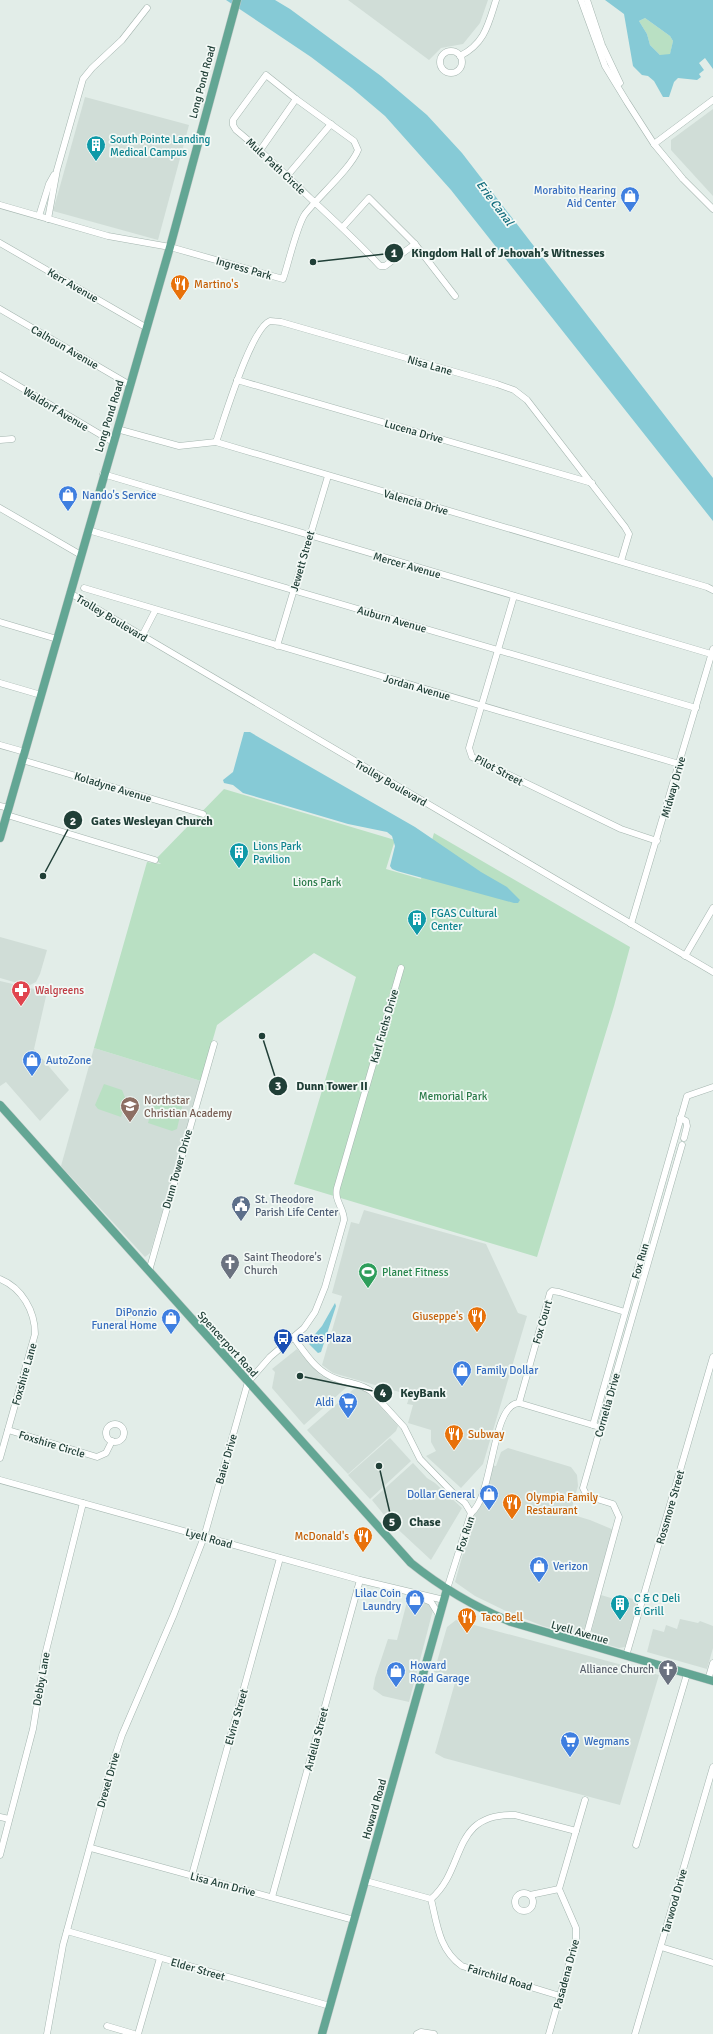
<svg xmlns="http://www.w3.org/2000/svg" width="713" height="2034" font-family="Signika,sans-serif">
	<rect width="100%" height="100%" fill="#e2ede8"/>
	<!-- built -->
	<g fill="#d0ddd7">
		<path d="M348 0H488L480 23 463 44 441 48 429 60Z"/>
		<path d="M85 97 189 125 158 240 53 211Z"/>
		<path d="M713 109V196L671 150V140Z"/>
		<path d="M0 937 47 950 40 974 36 982 28 986 0 978Z"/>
		<path d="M0 981 47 992 34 1049 69 1090 40 1121 6 1082 0 1086Z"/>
		<path d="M94 1048 201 1081 150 1253 145 1257 61 1166Z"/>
		<path d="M364 1210 486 1244 518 1313 527 1316 483 1464 461 1488 426 1456 436 1451 431 1442V1430L408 1423 413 1405 407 1404 410 1395 333 1373 322 1365 342 1296 332 1293 351 1222 359 1224Z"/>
		<path d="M297 1349 320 1375 332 1381 349 1385 304 1425 272 1388 275 1372 272 1369Z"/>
		<path d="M355 1388 367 1392 398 1426 396 1431 348 1474 307 1430Z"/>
		<path d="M390 1438 411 1461 370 1499 348 1475Z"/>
		<path d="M508 1448 571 1467 577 1475 578 1486 570 1514 590 1520 614 1530 587 1625 580 1636 543 1626 512 1614 475 1596 455 1582 488 1465 496 1466 501 1452Z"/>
		<path d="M413 1463 427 1478 435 1483 462 1508 431 1560 389 1521 372 1500Z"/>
		<path d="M601 1595 621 1601 623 1596 640 1601 625 1647 619 1648 592 1640 590 1637Z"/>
		<path d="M408 1598 428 1604 433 1610 409 1702 383 1696 373 1689 375 1678 388 1639 397 1640Z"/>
		<path d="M680 1619 698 1623 700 1621 713 1626V1648L707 1669 647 1652 653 1629 664 1632 666 1625 677 1629Z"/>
		<path d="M456 1620 659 1675 620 1805 444 1758 435 1753 456 1679 434 1672 447 1627Z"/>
	</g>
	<!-- green -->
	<g fill="#b9e0c3">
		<path d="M645 18 670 36 673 41 670 55H660L650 45 647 34 639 21Z"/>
		<path d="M224 789 395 840 386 869 421 879 434 833 630 947 614 1006 537 1257 294 1184 356 977 314 953 217 1025 201 1081 94 1048 147 862 161 864 155 860Z"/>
		<path d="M104 1084 122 1090 126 1100 121 1117 98 1109 95 1105Z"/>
		<path d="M166 1098 183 1103 177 1129 172 1131 148 1123 154 1102Z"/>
	</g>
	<!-- water -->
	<g fill="#86cad6" fill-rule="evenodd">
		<path d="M226 0H275L290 9 381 76 427 115 462 153 713 478V521L451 190 385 116 352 88 311 57Z"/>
		<path d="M605 0H713V69L705 58 699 63 704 70 699 74 701 77 697 80 678 78 674 82 669 97H663L654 81 648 76 642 75 633 66 624 14ZM645 18 670 36 673 41 670 54 660 55 650 45 647 34 639 21Z"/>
		<path d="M244 732H250L260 738 415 827 481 872 507 887 520 900 518 903H514L397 871 392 869 390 866 395 846 392 836 387 832 348 824 243 793 233 785 224 783 223 780 233 772Z"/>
		<path d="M335 1303 336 1306 321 1352 318 1353 309 1344 310 1340 322 1326Z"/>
	</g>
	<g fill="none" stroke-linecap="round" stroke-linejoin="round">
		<!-- minor casing -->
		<g stroke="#a4b5af" stroke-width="7">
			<g id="minor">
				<path d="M581 0 605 66 627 102 654 144 683 179 713 209"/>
				<path d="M587 0 602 45 620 83"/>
				<circle cx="451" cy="62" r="11"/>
				<path d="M460 56C485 43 488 25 496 0"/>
				<path d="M654 144 713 100"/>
				<path d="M259 152 296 99"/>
				<path d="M287 176 331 124"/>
				<path d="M0 205 108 236 170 247 283 279C288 265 297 225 305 214 318 197 351 168 358 150L354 141 296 99 266 75 233 120V125L236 130C262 151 286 175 310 198 334 220 358 242 380 266H385L415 244 369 198 342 228"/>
				<path d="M39 216 49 184 54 175"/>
				<path d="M48 219 57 170 83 79 92 68 122 40 147 8"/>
				<path d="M0 243 147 328"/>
				<path d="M415 244 455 296"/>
				<path d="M0 309 130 385"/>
				<path d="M0 375 113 442"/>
				<path d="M237 380 592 483"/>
				<path d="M117 429 179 446 216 442 707 587 713 590"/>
				<path d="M0 440 12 439"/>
				<path d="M216 442C224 420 251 328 270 321L281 322 497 384 514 390 527 400 625 527 629 534 621 561"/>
				<path d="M103 474 711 654"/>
				<path d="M0 508 81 555"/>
				<path d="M88 530 696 708"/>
				<path d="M84 588 679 764"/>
				<path d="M70 593 713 972"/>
				<path d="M514 596 471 741 469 748 472 757 621 829 657 841"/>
				<path d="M0 622 57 639"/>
				<path d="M142 636 155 611"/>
				<path d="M277 646 328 476"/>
				<path d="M0 683 41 695"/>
				<path d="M0 745 25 752"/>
				<path d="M22 760 203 814"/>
				<path d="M0 806 9 808"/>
				<path d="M7 815 155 860"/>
				<path d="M631 924 713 649"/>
				<path d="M685 956 713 908"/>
				<path d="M680 1118 686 1121 687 1126 684 1138"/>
				<path d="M149 1271 214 1044"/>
				<path d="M0 1279C22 1288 35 1311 35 1334L0 1458"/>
				<path d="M294 1338C306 1354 317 1373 337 1379 348 1383 363 1384 372 1392L404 1427 420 1459 455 1495 465 1503 471 1513"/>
				<path d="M519 1403 550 1293 552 1291 559 1292 625 1312"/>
				<circle cx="115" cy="1433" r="9"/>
				<path d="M593 1425 687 1096 713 1087"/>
				<path d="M8 1430 97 1457 106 1453 112 1441"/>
				<path d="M0 1480 360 1580 444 1600"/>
				<path d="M447 1589 471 1513C494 1496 491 1404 519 1403L596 1426"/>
				<path d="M422 1598 431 1602 439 1615"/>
				<path d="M584 1644 619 1517 613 1504 587 1496 583 1488 682 1145"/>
				<path d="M626 1656 713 1357"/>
				<path d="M708 1680 713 1663"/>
				<path d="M0 1817 9 1819"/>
				<path d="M636 1845 687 1674"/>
				<path d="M91 1848 354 1920"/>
				<path d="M0 1855 33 1729 45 1655 83 1503"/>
				<path d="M192 1875 280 1558"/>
				<path d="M366 1881 431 1899C437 1924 439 1950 462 1966L560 1996"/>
				<circle cx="524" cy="1902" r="9"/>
				<path d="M530 1895 559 1889"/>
				<path d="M272 1897 360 1580"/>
				<path d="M431 1899C467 1868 450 1813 515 1815L576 1831"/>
				<path d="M67 1931 330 2006"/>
				<path d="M661 1947 713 1963"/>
				<path d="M107 2026 134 2034"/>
				<path d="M47 2034 63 1945 113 1762 122 1735 174 1614 204 1537 248 1382 270 1357 304 1328 315 1312 325 1287 344 1220C344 1208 334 1201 337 1188L401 968"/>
				<path d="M138 2034 160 1958"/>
				<path d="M417 2034 421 2032 434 2034"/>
				<path d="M549 2034 576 1940V1928L559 1889 585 1800"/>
				<path d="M635 2034 713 1767"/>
			</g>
		</g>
		<!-- major casing -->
		<g stroke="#c1c9c7" stroke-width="9">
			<g id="major">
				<path d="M0 838 170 247 237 0"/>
				<path d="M0 1105 411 1563C442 1588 475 1607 511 1622L713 1681"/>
				<path d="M322 2034 447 1589"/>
			</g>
		</g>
		<!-- minor -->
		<use href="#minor" stroke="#fff" stroke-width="6"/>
		<!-- major -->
		<use href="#major" stroke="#63a694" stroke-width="8"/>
	</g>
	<!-- icons -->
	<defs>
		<g id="building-pin" transform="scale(1)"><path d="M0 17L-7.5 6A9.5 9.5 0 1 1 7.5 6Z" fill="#0f9aa8" stroke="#f3f9f6"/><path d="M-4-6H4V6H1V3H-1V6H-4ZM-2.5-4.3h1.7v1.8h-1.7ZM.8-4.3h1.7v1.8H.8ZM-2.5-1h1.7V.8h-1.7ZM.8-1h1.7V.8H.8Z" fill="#fff"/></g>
		<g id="shop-pin" transform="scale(1)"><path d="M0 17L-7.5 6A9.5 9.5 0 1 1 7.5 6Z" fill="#3f7fe0" stroke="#f3f9f6"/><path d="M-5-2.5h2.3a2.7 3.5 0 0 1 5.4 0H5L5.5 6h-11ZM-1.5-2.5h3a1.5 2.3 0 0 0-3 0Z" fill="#fff"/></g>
		<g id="restaurant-pin" transform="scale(1)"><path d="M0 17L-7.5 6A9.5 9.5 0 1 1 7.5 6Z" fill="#e8710a" stroke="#f3f9f6"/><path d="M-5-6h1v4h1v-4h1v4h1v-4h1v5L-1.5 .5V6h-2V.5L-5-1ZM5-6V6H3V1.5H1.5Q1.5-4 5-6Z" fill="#fff"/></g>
		<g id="pharmacy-pin" transform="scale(1)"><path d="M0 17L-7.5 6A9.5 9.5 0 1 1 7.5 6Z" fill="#e0444e" stroke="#f3f9f6"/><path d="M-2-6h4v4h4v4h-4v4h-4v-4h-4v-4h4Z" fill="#fff"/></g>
		<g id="school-pin" transform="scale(1)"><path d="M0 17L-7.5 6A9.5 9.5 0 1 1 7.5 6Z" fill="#8d6e63" stroke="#f3f9f6"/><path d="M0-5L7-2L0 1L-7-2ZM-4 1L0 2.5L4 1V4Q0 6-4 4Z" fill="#fff"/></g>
		<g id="civic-pin" transform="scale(1)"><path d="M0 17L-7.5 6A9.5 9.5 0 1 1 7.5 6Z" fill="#5c6f8a" stroke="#f3f9f6"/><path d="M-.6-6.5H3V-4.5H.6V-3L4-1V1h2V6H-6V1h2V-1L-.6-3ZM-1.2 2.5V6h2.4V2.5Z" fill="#fff"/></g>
		<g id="church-pin" transform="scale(1)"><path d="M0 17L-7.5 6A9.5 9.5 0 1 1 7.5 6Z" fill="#6b7280" stroke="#f3f9f6"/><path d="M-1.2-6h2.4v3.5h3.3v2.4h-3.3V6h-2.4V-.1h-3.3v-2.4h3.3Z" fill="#fff"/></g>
		<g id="stadium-pin" transform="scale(1)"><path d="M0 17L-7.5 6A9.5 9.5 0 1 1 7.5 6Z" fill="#2e9e5b" stroke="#f3f9f6"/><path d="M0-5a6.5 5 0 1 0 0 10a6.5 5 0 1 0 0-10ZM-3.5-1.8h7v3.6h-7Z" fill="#fff"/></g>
		<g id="bus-pin" transform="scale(1)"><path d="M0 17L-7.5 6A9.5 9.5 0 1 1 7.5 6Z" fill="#1a4fb4" stroke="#f3f9f6"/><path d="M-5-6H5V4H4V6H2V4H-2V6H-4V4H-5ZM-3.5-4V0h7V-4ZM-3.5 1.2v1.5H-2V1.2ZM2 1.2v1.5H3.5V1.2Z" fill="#fff"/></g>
		<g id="supermarket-pin" transform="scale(1)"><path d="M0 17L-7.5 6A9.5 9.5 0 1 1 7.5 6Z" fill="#3f7fe0" stroke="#f3f9f6"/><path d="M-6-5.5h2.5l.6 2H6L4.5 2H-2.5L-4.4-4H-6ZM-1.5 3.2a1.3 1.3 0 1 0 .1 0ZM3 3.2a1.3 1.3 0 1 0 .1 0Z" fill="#fff"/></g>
	</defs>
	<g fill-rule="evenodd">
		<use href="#building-pin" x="96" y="145"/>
		<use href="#shop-pin" x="630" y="196"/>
		<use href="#restaurant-pin" x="180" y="284"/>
		<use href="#shop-pin" x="68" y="495"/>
		<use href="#building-pin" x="239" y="852"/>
		<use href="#building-pin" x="417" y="919"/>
		<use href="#pharmacy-pin" x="21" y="990"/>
		<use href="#shop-pin" x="32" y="1060"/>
		<use href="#school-pin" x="130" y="1106"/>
		<use href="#civic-pin" x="241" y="1205"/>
		<use href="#church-pin" x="230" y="1263"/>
		<use href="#stadium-pin" x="368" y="1272"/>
		<use href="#restaurant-pin" x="477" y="1316"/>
		<use href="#shop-pin" x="171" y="1318"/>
		<use href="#bus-pin" x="283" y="1338"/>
		<use href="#shop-pin" x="462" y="1370"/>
		<use href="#supermarket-pin" x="348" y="1402"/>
		<use href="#restaurant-pin" x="454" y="1434"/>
		<use href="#shop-pin" x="489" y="1494"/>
		<use href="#restaurant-pin" x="512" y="1503"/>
		<use href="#restaurant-pin" x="363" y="1536"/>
		<use href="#shop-pin" x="539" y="1566"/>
		<use href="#shop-pin" x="415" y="1599"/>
		<use href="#building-pin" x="620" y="1604"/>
		<use href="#restaurant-pin" x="467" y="1617"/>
		<use href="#church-pin" x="668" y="1669"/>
		<use href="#shop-pin" x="396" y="1671"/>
		<use href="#supermarket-pin" x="570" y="1741"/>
	</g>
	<g text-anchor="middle" stroke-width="3.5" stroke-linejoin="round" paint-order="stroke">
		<!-- street labels -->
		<g font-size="11" fill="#203f37" stroke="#f3f9f6">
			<text transform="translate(202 82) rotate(-75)" y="4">Long Pond Road</text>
			<text transform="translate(276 166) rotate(43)" y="4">Mule Path Circle</text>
			<text transform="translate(244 268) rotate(16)" y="4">Ingress Park</text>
			<text transform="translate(73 285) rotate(30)" y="4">Kerr Avenue</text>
			<text transform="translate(65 347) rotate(30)" y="4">Calhoun Avenue</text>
			<text transform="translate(430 365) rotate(16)" y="4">Nisa Lane</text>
			<text transform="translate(56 409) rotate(31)" y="4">Waldorf Avenue</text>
			<text transform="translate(109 416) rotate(-73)" y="4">Long Pond Road</text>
			<text transform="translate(414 431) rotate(16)" y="4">Lucena Drive</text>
			<text transform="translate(416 502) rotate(16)" y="4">Valencia Drive</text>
			<text transform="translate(302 561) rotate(-74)" y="4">Jewett Street</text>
			<text transform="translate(407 565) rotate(16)" y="4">Mercer Avenue</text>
			<text transform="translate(112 618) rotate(31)" y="4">Trolley Boulevard</text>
			<text transform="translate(392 619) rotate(16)" y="4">Auburn Avenue</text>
			<text transform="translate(417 687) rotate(16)" y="4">Jordan Avenue</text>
			<text transform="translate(499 770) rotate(28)" y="4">Pilot Street</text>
			<text transform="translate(391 783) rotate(30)" y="4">Trolley Boulevard</text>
			<text transform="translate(113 787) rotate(17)" y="4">Koladyne Avenue</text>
			<text transform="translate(673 787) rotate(-74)" y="4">Midway Drive</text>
			<text transform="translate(384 1026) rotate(-74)" y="4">Karl Fuchs Drive</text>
			<text transform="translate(177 1169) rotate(-74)" y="4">Dunn Tower Drive</text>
			<text transform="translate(640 1261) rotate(-74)" y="4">Fox Run</text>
			<text transform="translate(542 1322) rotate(-74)" y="4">Fox Court</text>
			<text transform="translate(228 1344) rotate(48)" y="4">Spencerport Road</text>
			<text transform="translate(24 1374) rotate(-74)" y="4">Foxshire Lane</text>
			<text transform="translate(607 1405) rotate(-74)" y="4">Cornelia Drive</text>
			<text transform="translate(52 1444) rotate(17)" y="4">Foxshire Circle</text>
			<text transform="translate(226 1459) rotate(-74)" y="4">Baier Drive</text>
			<text transform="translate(670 1507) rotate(-74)" y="4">Rossmore Street</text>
			<text transform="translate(465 1534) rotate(-72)" y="4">Fox Run</text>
			<text transform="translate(209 1538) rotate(16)" y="4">Lyell Road</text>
			<text transform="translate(580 1632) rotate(16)" y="4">Lyell Avenue</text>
			<text transform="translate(41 1679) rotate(-80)" y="4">Debby Lane</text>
			<text transform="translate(236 1717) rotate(-74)" y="4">Elvira Street</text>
			<text transform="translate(316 1739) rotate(-75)" y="4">Ardella Street</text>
			<text transform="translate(108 1780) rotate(-74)" y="4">Drexel Drive</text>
			<text transform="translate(374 1809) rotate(-74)" y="4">Howard Road</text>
			<text transform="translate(223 1884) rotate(15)" y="4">Lisa Ann Drive</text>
			<text transform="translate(674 1901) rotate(-74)" y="4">Tarwood Drive</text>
			<text transform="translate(198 1969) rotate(16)" y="4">Elder Street</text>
			<text transform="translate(566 1974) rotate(-75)" y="4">Pasadena Drive</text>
			<text transform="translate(500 1977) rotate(17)" y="4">Fairchild Road</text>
		</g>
		<!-- culture labels -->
		<g font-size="11" fill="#0d838f" stroke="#f3f9f6" text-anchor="start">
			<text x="110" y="143">South Pointe Landing<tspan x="110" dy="13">Medical Campus</tspan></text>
			<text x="253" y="850">Lions Park<tspan x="253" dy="13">Pavilion</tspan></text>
			<text x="431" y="917">FGAS Cultural<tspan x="431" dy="13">Center</tspan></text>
			<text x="634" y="1602">C &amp; C Deli<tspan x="634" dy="13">&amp; Grill</tspan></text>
		</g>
		<!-- shop labels -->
		<g font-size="11" fill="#366cbe" stroke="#f3f9f6" text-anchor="start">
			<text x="616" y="194" text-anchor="end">Morabito Hearing<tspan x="616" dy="13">Aid Center</tspan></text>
			<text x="82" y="499">Nando's Service</text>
			<text x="46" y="1064">AutoZone</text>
			<text x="157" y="1316" text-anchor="end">DiPonzio<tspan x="157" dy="13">Funeral Home</tspan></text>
			<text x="476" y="1374">Family Dollar</text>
			<text x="334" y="1406" text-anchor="end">Aldi</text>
			<text x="475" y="1498" text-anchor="end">Dollar General</text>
			<text x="553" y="1570">Verizon</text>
			<text x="401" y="1597" text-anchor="end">Lilac Coin<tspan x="401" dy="13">Laundry</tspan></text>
			<text x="410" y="1669">Howard<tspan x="410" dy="13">Road Garage</tspan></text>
			<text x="584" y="1745">Wegmans</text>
		</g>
		<!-- food labels -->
		<g font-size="11" fill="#c56008" stroke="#f3f9f6" text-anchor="start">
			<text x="194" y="288">Martino's</text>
			<text x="463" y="1320" text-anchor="end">Giuseppe's</text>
			<text x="468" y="1438">Subway</text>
			<text x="526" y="1501">Olympia Family<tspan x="526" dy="13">Restaurant</tspan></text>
			<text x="349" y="1540" text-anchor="end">McDonald's</text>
			<text x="481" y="1621">Taco Bell</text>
		</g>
		<!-- park labels -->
		<g font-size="11" fill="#287947" stroke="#f3f9f6">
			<text x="317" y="886">Lions Park</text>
			<text x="453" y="1100">Memorial Park</text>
		</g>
		<!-- health labels -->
		<g font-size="11" fill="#be3a42" stroke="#f3f9f6" text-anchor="start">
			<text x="35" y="994">Walgreens</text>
		</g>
		<!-- education labels -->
		<g font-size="11" fill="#785e54" stroke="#f3f9f6" text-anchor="start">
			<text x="144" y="1104">Northstar<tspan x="144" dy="13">Christian Academy</tspan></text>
		</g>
		<!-- service labels -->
		<g font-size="11" fill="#4e5e75" stroke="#f3f9f6" text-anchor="start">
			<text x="255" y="1203">St. Theodore<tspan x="255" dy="13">Parish Life Center</tspan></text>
		</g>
		<!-- worship labels -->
		<g font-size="11" fill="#5b616d" stroke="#f3f9f6" text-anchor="start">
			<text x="244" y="1261">Saint Theodore's<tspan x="244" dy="13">Church</tspan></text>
			<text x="654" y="1673" text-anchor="end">Alliance Church</text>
		</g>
		<!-- leisure labels -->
		<g font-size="11" fill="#27864d" stroke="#f3f9f6" text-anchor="start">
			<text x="382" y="1276">Planet Fitness</text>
		</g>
		<!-- transit labels -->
		<g font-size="11" fill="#164399" stroke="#f3f9f6" text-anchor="start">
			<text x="297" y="1342">Gates Plaza</text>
		</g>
		<!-- water labels -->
		<g font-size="12" font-style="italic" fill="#166f7f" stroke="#f3f9f6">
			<text transform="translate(495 203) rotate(53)" y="4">Erie Canal</text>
		</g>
	</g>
	<!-- callouts -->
	<path fill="none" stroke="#203f37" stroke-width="1.5" d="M313 262L394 253M43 876L73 820M262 1036L278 1086M300 1376L383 1393M379 1466L392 1522"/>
	<g fill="#203f37" stroke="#f3f9f6" stroke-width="1.5">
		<circle cx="313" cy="262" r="4"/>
		<circle cx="43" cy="876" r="4"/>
		<circle cx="262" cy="1036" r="4"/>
		<circle cx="300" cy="1376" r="4"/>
		<circle cx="379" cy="1466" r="4"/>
		<circle cx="394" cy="253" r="10"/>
		<circle cx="73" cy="820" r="10"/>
		<circle cx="278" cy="1086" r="10"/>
		<circle cx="383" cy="1393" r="10"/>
		<circle cx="392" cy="1522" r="10"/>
	</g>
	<g font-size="12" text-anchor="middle" font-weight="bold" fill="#fff">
		<text x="394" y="257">1</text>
		<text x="73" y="825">2</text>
		<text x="278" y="1090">3</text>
		<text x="383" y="1397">4</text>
		<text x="392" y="1526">5</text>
	</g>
	<g font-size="12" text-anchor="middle" font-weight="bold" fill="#203f37" stroke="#f3f9f6" stroke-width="3.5" stroke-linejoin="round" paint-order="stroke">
		<text x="508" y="257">Kingdom Hall of Jehovah’s Witnesses</text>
		<text x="152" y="825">Gates Wesleyan Church</text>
		<text x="332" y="1090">Dunn Tower II</text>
		<text x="423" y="1397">KeyBank</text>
		<text x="425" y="1526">Chase</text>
	</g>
</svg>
